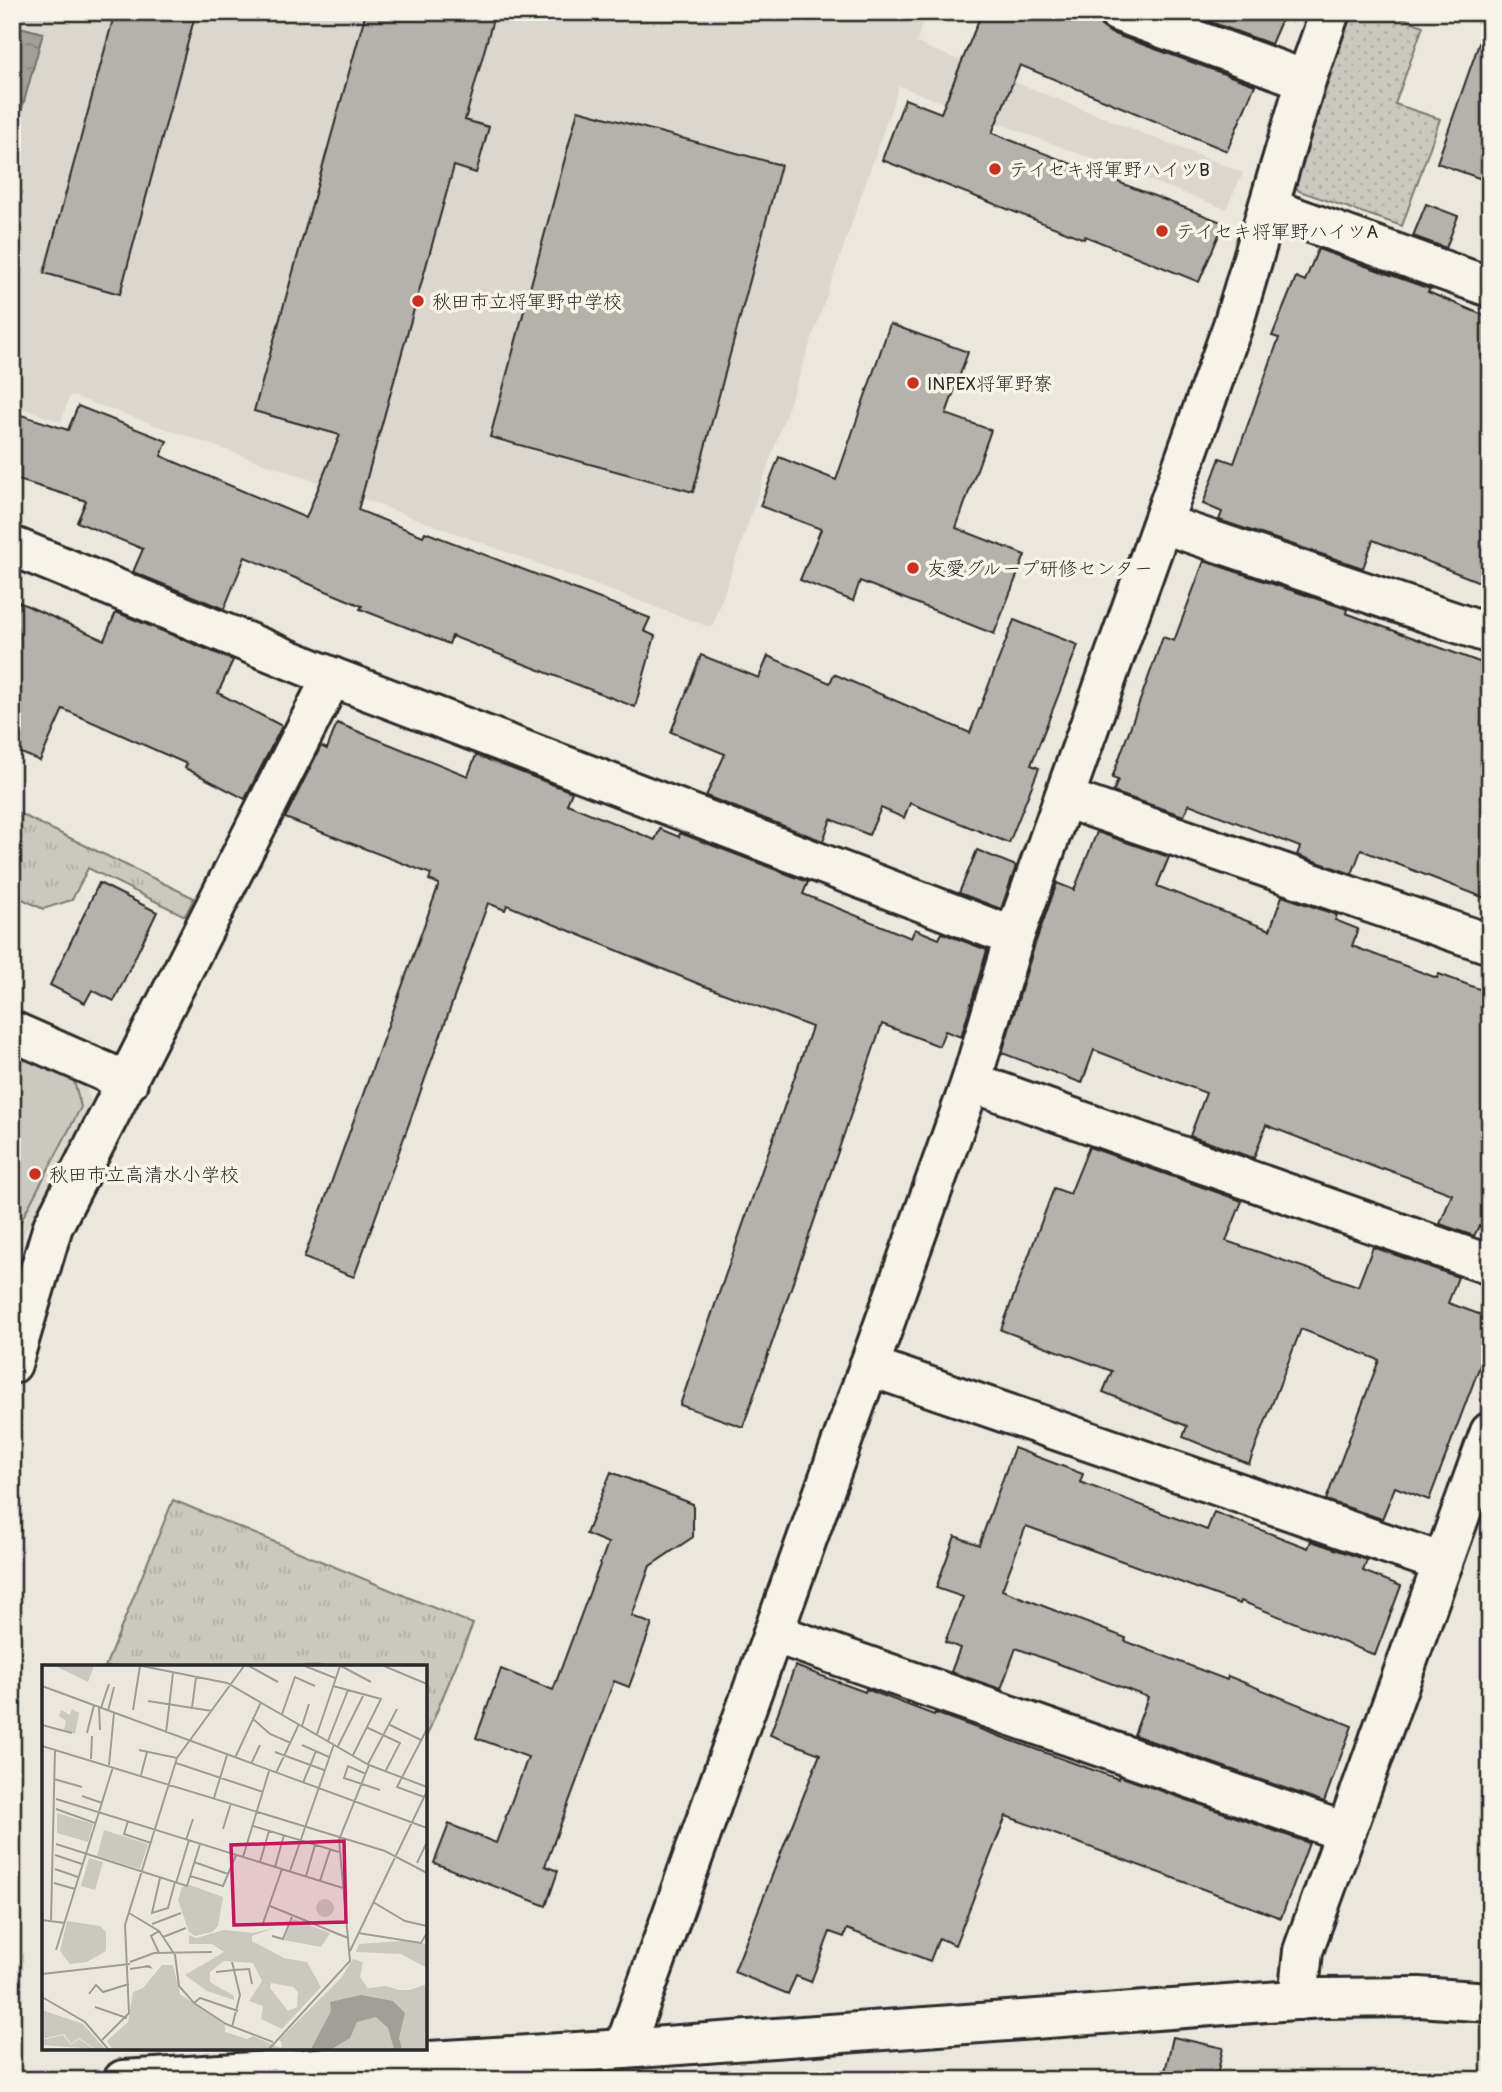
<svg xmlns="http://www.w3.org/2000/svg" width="1502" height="2092" font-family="Pangolin,'Klee One',sans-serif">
	<defs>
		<pattern id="grass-dots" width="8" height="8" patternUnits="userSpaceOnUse" patternTransform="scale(1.75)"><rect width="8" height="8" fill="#cbc8bf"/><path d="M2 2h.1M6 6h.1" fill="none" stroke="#aeaca4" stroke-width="1.8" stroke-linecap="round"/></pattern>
		<pattern id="park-tufts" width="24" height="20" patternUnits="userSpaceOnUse" patternTransform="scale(1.75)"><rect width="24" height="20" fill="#cbc8bf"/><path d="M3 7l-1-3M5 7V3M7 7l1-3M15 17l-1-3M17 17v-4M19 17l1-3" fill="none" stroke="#aeaca4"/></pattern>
		<pattern id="water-ripples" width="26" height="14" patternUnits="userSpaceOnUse" patternTransform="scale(1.75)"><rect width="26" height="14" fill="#a29f98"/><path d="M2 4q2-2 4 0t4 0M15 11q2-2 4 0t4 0" fill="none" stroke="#84827c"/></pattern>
	</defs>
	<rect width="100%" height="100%" fill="#ebe7dd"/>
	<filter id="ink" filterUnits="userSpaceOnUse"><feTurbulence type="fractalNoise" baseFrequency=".0143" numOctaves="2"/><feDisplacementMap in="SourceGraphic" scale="14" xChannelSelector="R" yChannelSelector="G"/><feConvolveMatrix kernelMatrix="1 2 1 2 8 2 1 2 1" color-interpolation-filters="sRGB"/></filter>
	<g filter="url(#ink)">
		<!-- built -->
		<g fill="#dbd7ce">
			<path d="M12 12H926L916 43 1243 173 1226 209 899 86 712 628 317 482 70 395 61 422 12 404Z"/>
			<path d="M12 1045 82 1075 93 1108 21 1240 12 1272Z"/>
		</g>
		<!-- grass -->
		<path fill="url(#grass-dots)" stroke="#7b7a75" stroke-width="2" d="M1352 12H1389L1423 26 1395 104 1440 119 1402 226 1299 191 1294 185Z"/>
		<!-- park -->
		<g fill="url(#park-tufts)" stroke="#7b7a75" stroke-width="2">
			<path d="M12 810 194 898 185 916 88 868 72 900 43 909 12 894Z"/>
			<path d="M173 1500 473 1624 425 1740V1667H105Z"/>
		</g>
		<!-- pitch -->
		<path fill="#cbc8bf" stroke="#7b7a75" stroke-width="2" d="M12 1049 72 1074 81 1107 12 1238Z"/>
		<!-- water -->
		<path fill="url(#water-ripples)" stroke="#72716c" stroke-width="2" d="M12 25 43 33 12 145Z"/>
		<!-- building -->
		<g fill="#b5b2ab" stroke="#2b2b2b" stroke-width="2">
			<path d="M115 12H196L120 294 44 273Z"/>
			<path d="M366 12H495L465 120 489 127 476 173 454 166 358 510 423 536 425 532 650 618 644 631 655 636 635 707 452 636 449 644 360 609 362 606 245 557 224 609 133 572 143 549 77 522 86 501 12 478V412L68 430 78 406 167 441 161 456 306 518 340 435 254 411Z"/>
			<path d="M982 12H1097L1101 26 1111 33 1255 85 1227 151 1020 65 992 133 1224 223 1199 282 1085 236 1084 239 882 160 905 99 941 113Z"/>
			<path d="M1183 12H1285L1271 44Z"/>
			<path d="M1484 29 1490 30V182L1437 163Z"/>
			<path d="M578 110 781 165 693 492 490 437Z"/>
			<path d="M1426 204 1458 216 1446 248 1413 236Z"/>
			<path d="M1318 249 1430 289 1428 292 1490 318V586L1373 540 1363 568 1219 520 1222 512 1203 504 1220 458 1234 463 1279 338 1272 336 1296 277 1305 281Z"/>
			<path d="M890 324 968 352 946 414 991 430 956 528 1025 555 994 634 860 581 853 601 800 580 821 529 760 506 779 457 836 480Z"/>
			<path d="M1204 561 1347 609 1346 613 1490 666V900L1361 850 1352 874 1297 855 1300 847 1189 804 1184 816 1113 792 1118 780 1112 778 1163 637 1174 641Z"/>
			<path d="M12 599 104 640 116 612 233 660 218 693 282 726 245 799 185 768 187 764 63 709 40 761 12 749Z"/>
			<path d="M1014 620 1078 645 1031 765 1039 768 1009 843 910 803 904 818 881 808 869 835 831 819 823 841 706 796 725 754 671 732 701 655 759 678 768 656 830 683 834 674 970 733Z"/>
			<path d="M337 723 468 776 476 755 572 792 567 804 655 840 660 829 679 837 680 833 808 882 803 894 911 938 915 929 939 939 942 933 987 950 961 1037 945 1031 939 1046 882 1024 743 1427 680 1405 812 1027 699 984 507 905 505 910 488 903 354 1277 304 1258 439 884 429 880 431 874 285 818 321 746 327 749Z"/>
			<path d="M1097 832 1169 857 1157 886 1270 930 1282 896 1337 915 1335 920 1358 929 1352 946 1437 978 1439 974 1490 993V1230L1479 1226 1474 1236 1440 1224 1452 1194 1383 1168 1382 1170 1266 1125 1254 1158 1190 1136 1206 1093 1094 1050 1082 1083 1002 1053 1035 944 1057 883 1074 890Z"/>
			<path d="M977 850 1016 866 1001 909 959 893Z"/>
			<path d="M99 883 157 912 114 1001 92 990 85 1003 50 985Z"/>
			<path d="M1089 1147 1242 1201 1226 1241 1358 1286 1373 1247 1458 1277 1448 1303 1490 1318V1339L1429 1500 1395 1487 1382 1519 1326 1500 1379 1360 1301 1329 1249 1464 1183 1437 1187 1426 1103 1392 1112 1371 1001 1330 1054 1188 1070 1194Z"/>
			<path d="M1014 1448 1083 1474 1080 1482 1207 1530 1214 1512 1308 1548 1311 1541 1367 1560 1363 1571 1401 1586 1375 1655 1241 1601 1240 1604 1026 1526 1002 1590 1126 1638 1125 1641 1227 1680 1228 1676 1352 1726 1324 1802 1134 1735 1148 1697 1016 1648 1001 1689 951 1672 960 1648 945 1642 963 1597 936 1588 955 1536 979 1545Z"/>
			<path d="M611 1472 693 1504V1537L650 1566 632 1616 652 1624 629 1687 614 1681 545 1866 558 1871 546 1906 434 1863 449 1824 496 1843 528 1757 476 1738 501 1669 553 1690 608 1543 586 1534Z"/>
			<path d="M795 1666 865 1692 866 1689 934 1715 935 1713 1118 1779 1119 1776 1309 1843 1281 1918 1006 1816 955 1945 939 1938 930 1961 847 1929 844 1937 830 1932 811 1982 796 1976 788 1994 734 1972 820 1754 770 1735Z"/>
			<path d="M1173 2037 1223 2048 1216 2080H1163Z"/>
		</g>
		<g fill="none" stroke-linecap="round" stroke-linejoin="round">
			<!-- minor casing -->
			<g stroke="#2b2b2b" stroke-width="44">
				<g id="minor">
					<path d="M1118 12 1306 80"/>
					<path d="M1269 208 1490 287"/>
					<path d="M1163 524 1490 634"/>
					<path d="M12 546 332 677 1014 937"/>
					<path d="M1064 798 1490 944"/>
					<path d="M12 1031 128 1082"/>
					<path d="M971 1082 1490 1265"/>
					<path d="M12 1364 53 1226 332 677"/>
					<path d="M869 1366 1443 1563"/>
					<path d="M773 1633 1345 1832"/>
					<path d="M1298 2000 1303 1951 1490 1432"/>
					<path d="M624 2049 971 1082 1014 937 1233 325 1306 80 1330 12"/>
				</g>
			</g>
			<!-- tertiary casing -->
			<g stroke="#2b2b2b" stroke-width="44">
				<path id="tertiary" d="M123 2080 624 2049 1322 1998 1419 1997 1490 2002"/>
			</g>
			<!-- minor -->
			<use href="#minor" stroke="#f7f3e8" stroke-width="38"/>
			<!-- tertiary -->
			<use href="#tertiary" stroke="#f7f3e8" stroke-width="38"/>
		</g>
	</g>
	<!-- markers -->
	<g fill="#c8321e" stroke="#f7f3e8" stroke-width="2.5">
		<circle cx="995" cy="169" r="7"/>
		<circle cx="1162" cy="231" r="7"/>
		<circle cx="418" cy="301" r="7"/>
		<circle cx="913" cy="383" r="7"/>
		<circle cx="913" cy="568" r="7"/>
		<circle cx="35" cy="1174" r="7"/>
	</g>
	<g text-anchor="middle" stroke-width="7" stroke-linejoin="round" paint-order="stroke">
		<!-- poi labels -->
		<g font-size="19" fill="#2b2b2b" stroke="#f7f3e8" text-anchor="start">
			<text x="1009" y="176">テイセキ将軍野ハイツB</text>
			<text x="1176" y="238">テイセキ将軍野ハイツA</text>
			<text x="432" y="308">秋田市立将軍野中学校</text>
			<text x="927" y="390">INPEX将軍野寮</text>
			<text x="927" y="575">友愛グループ研修センター</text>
			<text x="49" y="1181">秋田市立高清水小学校</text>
		</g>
	</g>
	<!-- overview -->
	<g transform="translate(42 1665)">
		<rect width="385" height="385" fill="#ebe7dd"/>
		<path d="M30 44 37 48 33 69 22 65 24 56 17 51 19 45 28 50ZM15 148 51 159 46 177 15 168ZM21 370 29 380 37 374 52 384 0 380V375Z" fill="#cbc8bf"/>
		<path d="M235 262 210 271V276L242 293 265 297 279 322 240 364 219 354 221 341 207 336 220 316 211 298 182 296 168 307V317L192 331V335L165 326 143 310 182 287 170 279H147V270L154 273 182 265 211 268ZM229 318 251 322 256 327 255 342 246 346 228 323ZM361 276 385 279V303L359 289 314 287 317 279ZM311 294 321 297 318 312 327 325H368L385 319V384H231L240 382 239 373 299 313ZM0 345 41 359 63 384H53L37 373 29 379 22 369 0 374Z" fill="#cbc8bf" fill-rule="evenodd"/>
		<path d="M13 1H52L46 17ZM274 243a9 9 0 1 1 18 0a9 9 0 1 1-18 0ZM120 300H131L138 329 183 360V367L205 374 211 371 239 383 243 380 237 375 285 328 344 321 366 328 385 322V384H70L65 376 86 357 91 327 101 323Z" fill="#cbc8bf"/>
		<path d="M62 165 106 179 98 204 55 191ZM47 193 61 197 53 225 39 221ZM148 220 181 232 176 261 170 267 153 271 147 267 136 235 140 222ZM251 254 288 268 279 282 242 275ZM25 256 58 261 64 267V286L45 297 28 299 18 286Z" fill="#cbc8bf"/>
		<path d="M319 330 351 336 363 348 357 373 360 384H352L346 363 334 352 315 357 308 373 290 384H269L289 346 288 337Z" fill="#a29f98"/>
		<path fill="none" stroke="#9e9c96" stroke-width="2" d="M100 1 185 18 327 100 385 122M207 1 236 17M263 1 293 13M299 1 329 17M342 1 385 19M0 21 385 163M291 21 339 34 311 90M0 31V57M106 36 170 46M57 42 58 65M59 43 67 19M150 43 154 12M91 45 98 1M66 46 72 22M240 49 253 12 273 21M210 53 228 69 249 78M346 59 379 75M0 60 30 68M260 61 267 39M324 62 358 78 343 107M45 68 52 40M124 68 131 8M275 69 298 1M286 76 306 25M260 80 287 92M0 81 343 186 385 208M296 81 321 31M97 85 135 93M233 87 282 105M193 93 219 37M49 94 50 71M134 98 221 127M209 99 218 80M326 99 355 44M67 100 72 48M234 108 257 59M324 109 306 101 302 113 338 125M99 110 105 87M12 114 40 122M261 118 274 86M40 131 60 138M382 132 355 122 385 64M172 133 185 90M14 134 301 223M14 144 53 158M86 156 82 169 109 178M211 161 297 187M181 164 189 138M144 175 151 154M14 179 145 221 158 179M13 190 40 199M201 192 227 106M152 197 186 209M218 197 227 166M375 198 385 177M233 202 242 170M13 204 36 212M248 206 292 79M148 211 181 221 194 190M264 211 273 180M118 213 110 248 126 243 133 217M278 216 288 185M12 218 33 224M134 218 147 175M331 237 363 256 385 261M228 241 306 273M87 248 117 266 133 290 137 321 152 338 184 359 231 377M0 255 23 258M9 255 13 84M110 259 139 248M220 261 240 204M117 266 109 271 117 288M316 268 379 278 385 268M230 271 241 274 250 252M121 272 144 263M14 285 71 102M308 286 385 126M88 297 112 288 170 287M190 297 192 305 207 304 210 319M88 304 107 301 108 302 103 301M174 307 192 305 198 330 190 362M0 309 88 299M47 329 54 320 61 327 87 319M0 332 43 357 66 384M152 338 158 333 196 346M53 342 85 353M60 375 87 348 83 260 135 93 202 1M227 384 308 296 297 175 327 100"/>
		<path fill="#c2185b" fill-opacity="0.15" stroke="#c2185b" stroke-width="3.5" d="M302 176 304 257 192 260 189 180Z"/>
		<rect width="385" height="385" fill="none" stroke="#2b2b2b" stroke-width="3.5"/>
	</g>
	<!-- margin -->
	<rect width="1502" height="2092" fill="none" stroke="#f7f3e8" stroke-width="42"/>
	<rect x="21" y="21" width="1460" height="2050" fill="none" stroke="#2b2b2b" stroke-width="2.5" filter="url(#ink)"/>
</svg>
